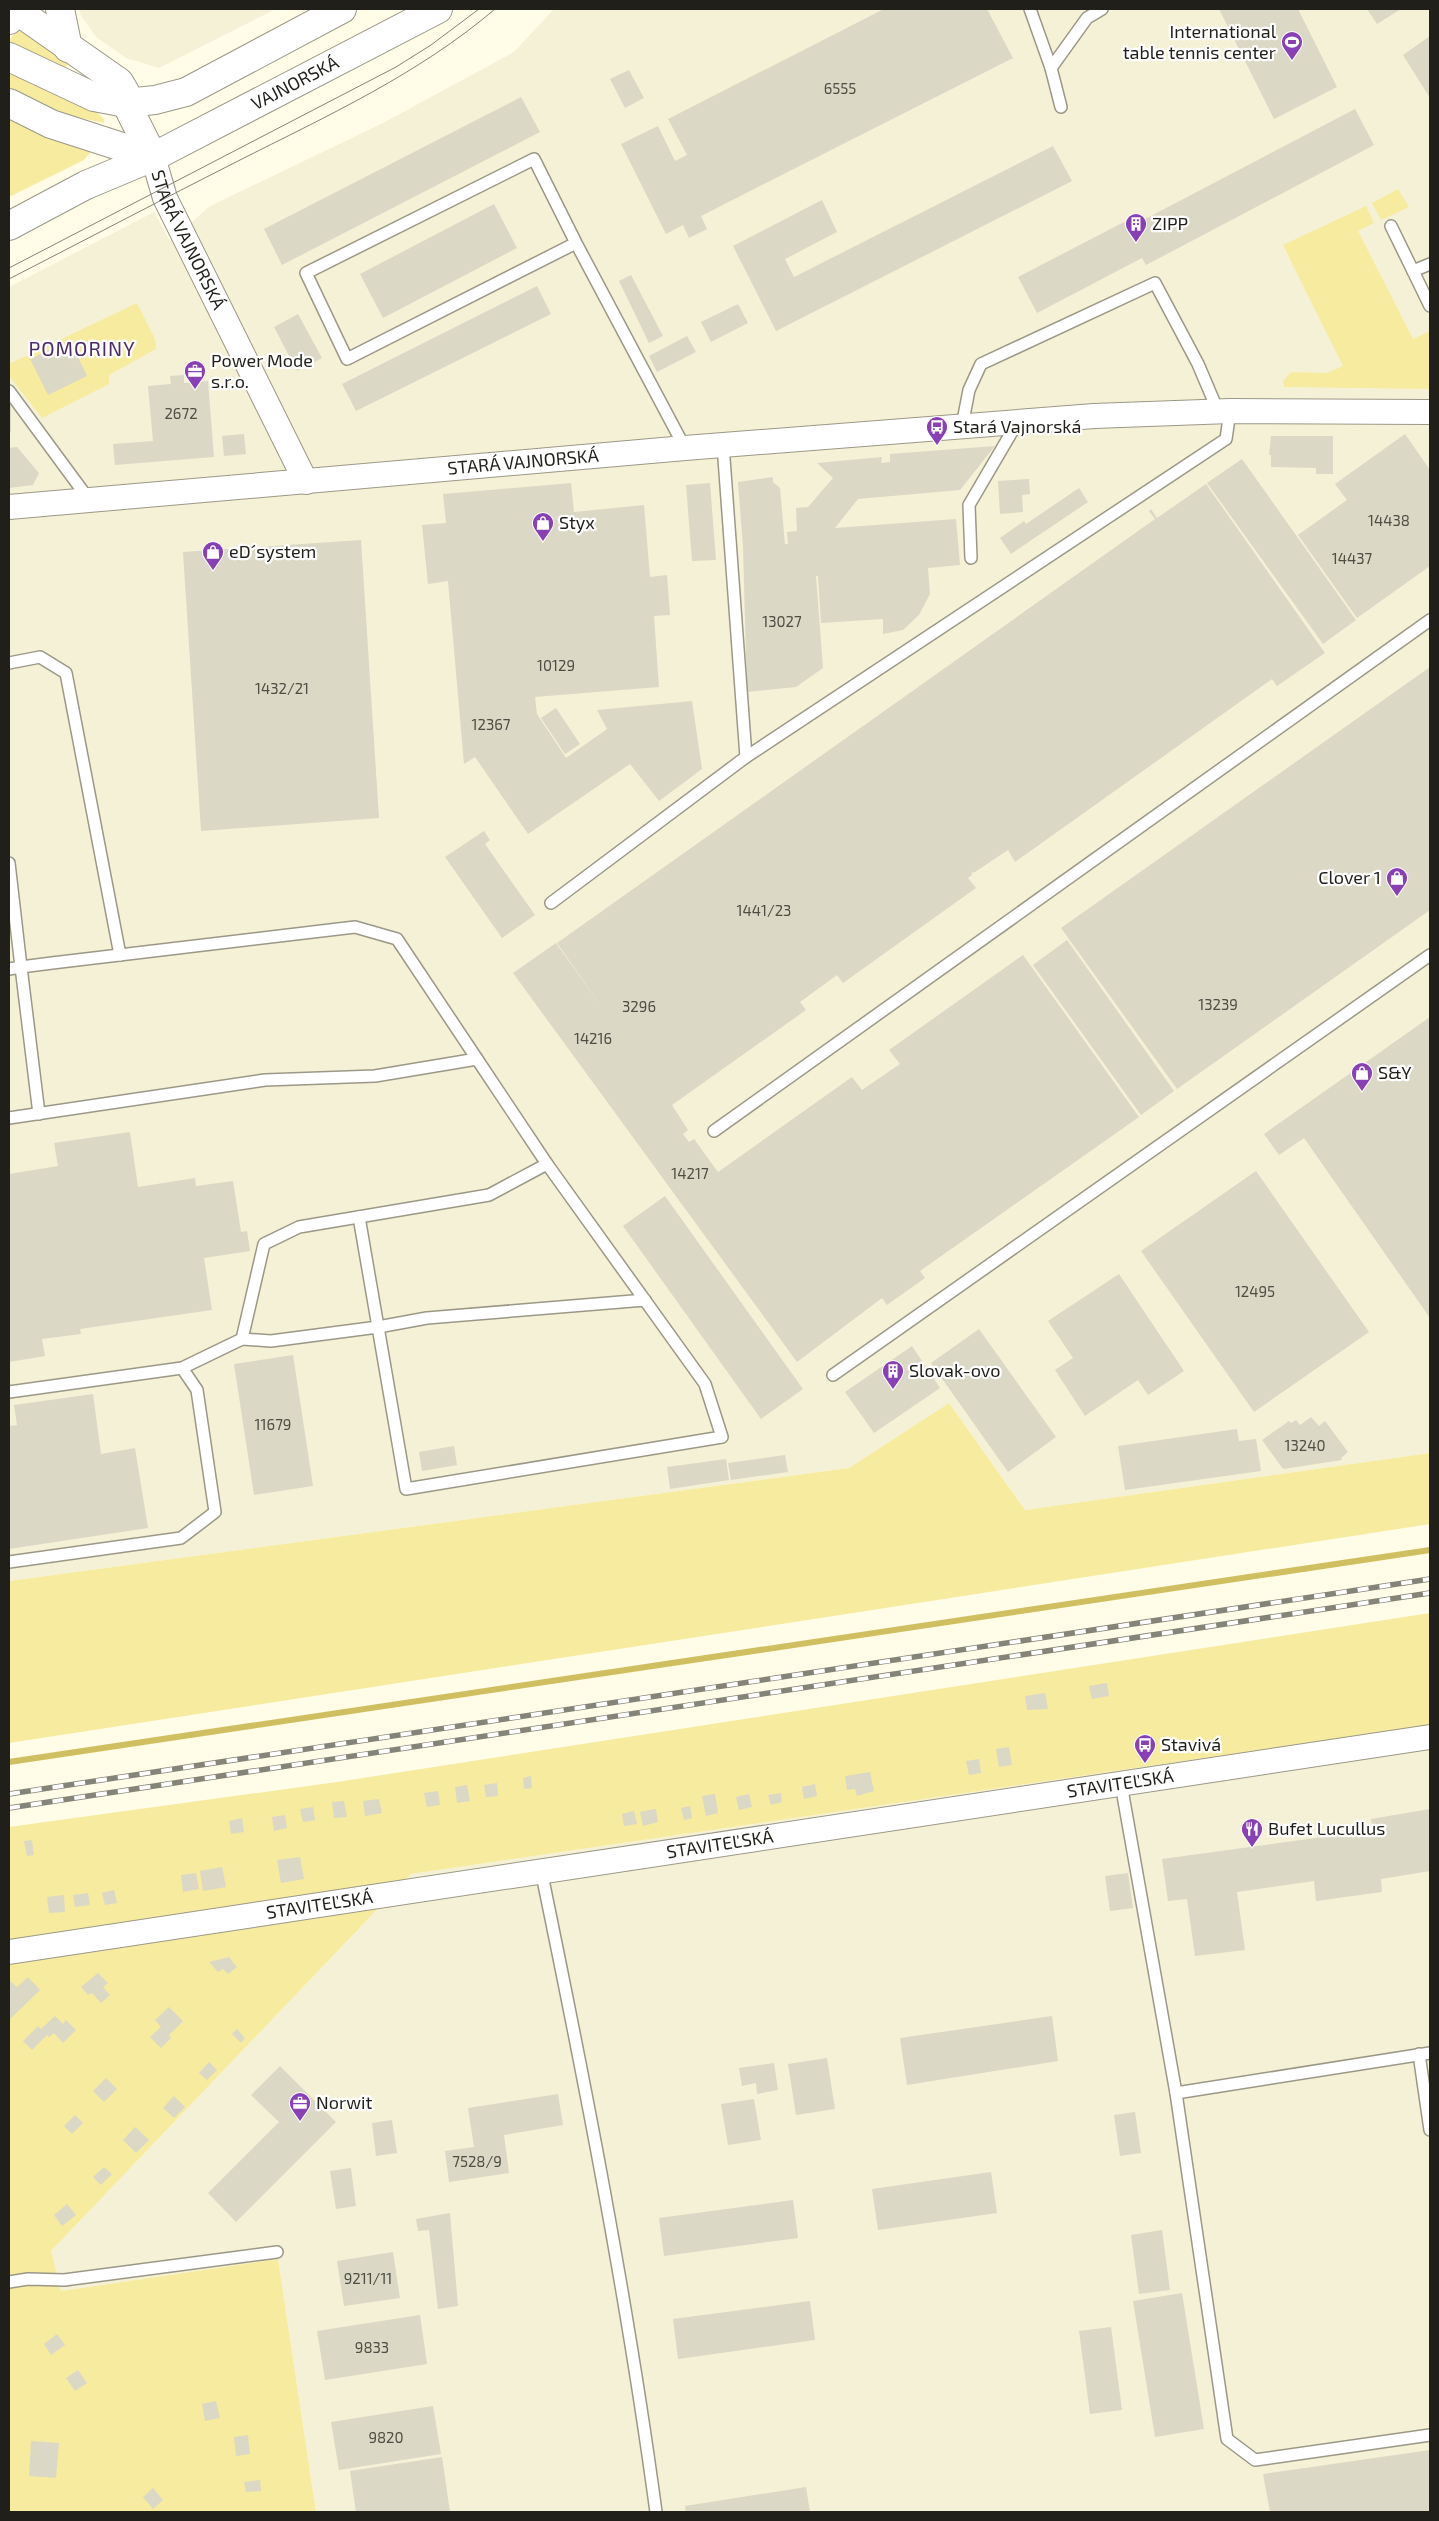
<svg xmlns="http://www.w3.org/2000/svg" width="1439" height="2521" font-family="'Exo 2',sans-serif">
	<rect width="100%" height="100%" fill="#fffce8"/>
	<!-- built -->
	<g fill="#f5f1d6">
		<path d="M79 9H276L159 68 126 58 96 37 80 14Z"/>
		<path d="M554 9H1430V1453L1025 1510 949 1403 849 1468 9 1581V287L154 212 170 241 210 206 383 123 514 52Z"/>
		<path d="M1430 1725V2512H316L278 2259 61 2291 51 2251 411 1874Z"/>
	</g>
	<!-- green -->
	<g fill="#f7eba0">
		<path d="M20 24 70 62 64 68 9 41Z"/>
		<path d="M9 70 93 109 104 119V123C71 116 36 109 9 88Z"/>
		<path d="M9 119 49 136 94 148 84 160 9 197Z"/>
		<path d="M1398 189 1409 207 1381 220 1372 203Z"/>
		<path d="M1366 206 1374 223 1358 231 1413 339 1430 331V389L1284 387 1283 381 1291 372 1327 373 1343 366 1283 245Z"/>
		<path d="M137 303 155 339 156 349 109 375V384L42 418 9 376V364Z"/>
		<path d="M949 1403 1025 1510 1430 1453V1524L9 1743V1581L849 1468Z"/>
		<path d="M1430 1613V1725L411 1874 51 2251 61 2291 278 2259 316 2512H9V1827L337 1782Z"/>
	</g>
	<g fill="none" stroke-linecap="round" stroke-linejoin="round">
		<!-- stream -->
		<path stroke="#d0bf60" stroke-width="6" d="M9 1762 1430 1550"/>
	</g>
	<!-- building -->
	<g fill="#dbd8c5">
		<path d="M884 9H987L1013 58 701 216 707 229 689 238 683 225 666 234 621 144 658 126 675 161 687 155 668 119Z"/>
		<path d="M1219 9H1298L1337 87 1274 119Z"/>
		<path d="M1367 9H1401L1377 24Z"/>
		<path d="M1430 36V98L1403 55Z"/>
		<path d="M629 70 644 98 625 108 610 79Z"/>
		<path d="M521 97 540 132 282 265 264 229Z"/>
		<path d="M1355 109 1374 145 1146 265 1142 258 1037 313 1018 277 1124 222 1128 228Z"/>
		<path d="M1053 146 1072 181 776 331 733 246 822 200 837 232 785 259 794 277Z"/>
		<path d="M494 204 517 248 383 318 360 274Z"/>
		<path d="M631 275 663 336 649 343 619 281Z"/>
		<path d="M537 286 551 314 356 411 342 384Z"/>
		<path d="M738 304 748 323 711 342 701 322Z"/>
		<path d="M298 314 322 358 297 371 274 327Z"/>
		<path d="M687 336 696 352 657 372 649 356Z"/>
		<path d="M70 340 87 376 48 395 30 359Z"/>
		<path d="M184 375V383L208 381 214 457 115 465 113 444 153 441 148 386 171 384 170 376Z"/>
		<path d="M9 400 11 402V432H9Z"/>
		<path d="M244 434 246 454 224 456 222 436Z"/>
		<path d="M1405 434 1430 470V566L1357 618 1298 535 1347 500 1335 484Z"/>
		<path d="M1271 436H1333V474H1316V468L1271 467V455H1269Z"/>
		<path d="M995 446 960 490 858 499 835 528 956 519 960 565 928 568 930 594 919 615 903 630 883 634V619L821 623 818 576H816L823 668 796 687 747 692 743 547 738 482 773 477V482L780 488 785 544H788L787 532 797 531 796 508 808 507 833 478 817 463 882 457 881 463 890 462V454Z"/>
		<path d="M17 447 39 473 33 485 9 488V448Z"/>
		<path d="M1242 459 1356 620 1323 644 1207 483Z"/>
		<path d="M1029 479 1030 494 1022 495 1023 512 1000 514 998 481Z"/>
		<path d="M571 483 574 512 644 505 650 577 667 575 670 615 654 616 659 687 535 697 537 714 566 758 607 729 597 710 692 701 702 769 659 801 630 764 528 834 475 757 464 764 448 581 428 584 422 525 446 523 443 494Z"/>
		<path d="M710 483 716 560 692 561 686 485Z"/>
		<path d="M1206 484 1325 653 1277 686 1272 679 1015 862 1008 850 975 872 971 873 972 875 968 878 976 888 843 983 837 975 800 1002 806 1010 672 1105 688 1130 683 1134 689 1142 694 1139 718 1172 852 1077 862 1090 900 1064 889 1050 1023 955 1139 1117 920 1271 925 1278 887 1305 882 1298 797 1362 513 973 556 943 603 1009 557 943 1155 519 1149 511 1151 509 1157 518Z"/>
		<path d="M1079 488 1088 502 1011 554 1000 538 1024 521 1026 524Z"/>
		<path d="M361 540 379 818 201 831 183 552Z"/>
		<path d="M1430 667V910L1177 1089 1061 928Z"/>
		<path d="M556 708 580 744 565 754 541 718Z"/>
		<path d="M484 831 490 840 485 844 535 915 502 938 445 857Z"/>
		<path d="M1067 940 1174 1091 1141 1115 1033 965Z"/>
		<path d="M1430 1017V1318L1304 1138 1279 1155 1264 1134Z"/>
		<path d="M130 1132 138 1187 195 1178 196 1186 233 1181 241 1232 247 1231 250 1251 204 1258 212 1310 80 1329 81 1334 42 1339 45 1356 9 1362V1174L58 1166 54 1143Z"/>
		<path d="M1256 1171 1369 1332 1254 1412 1141 1251Z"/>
		<path d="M665 1196 803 1389 761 1419 623 1226Z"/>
		<path d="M1119 1274 1184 1371 1148 1395 1138 1380 1085 1416 1055 1370 1073 1358 1048 1321Z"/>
		<path d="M979 1329 1056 1437 1008 1472 931 1363Z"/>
		<path d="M912 1346 940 1388 874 1433 845 1392Z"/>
		<path d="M293 1355 313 1486 254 1495 234 1364Z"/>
		<path d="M93 1394 101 1454 135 1448 148 1528 9 1549V1426L17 1425 14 1405Z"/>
		<path d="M1311 1417 1319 1426 1325 1421 1348 1452 1341 1458 1342 1460 1283 1469 1262 1440 1289 1421 1291 1423 1296 1420 1300 1425Z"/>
		<path d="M1237 1429 1239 1441 1256 1439 1261 1471 1125 1490 1118 1446Z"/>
		<path d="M454 1446 457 1465 422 1471 419 1452Z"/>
		<path d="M785 1455 788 1472 731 1480 728 1463Z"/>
		<path d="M726 1459 729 1480 670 1489 667 1467Z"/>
		<path d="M1107 1683 1109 1696 1092 1699 1089 1686Z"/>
		<path d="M1045 1693 1048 1709 1027 1710 1025 1696Z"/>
		<path d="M1009 1747 1012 1765 999 1767 996 1749Z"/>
		<path d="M979 1759 981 1773 969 1775 966 1761Z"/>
		<path d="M870 1772 874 1791 857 1796 855 1789 847 1790 845 1776Z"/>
		<path d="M531 1776 532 1788 524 1789 523 1778Z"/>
		<path d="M497 1783 498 1796 486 1797 484 1785Z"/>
		<path d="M815 1784 817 1796 804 1799 802 1787Z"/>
		<path d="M467 1785 470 1801 457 1803 455 1787Z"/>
		<path d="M438 1791 440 1805 427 1807 424 1793Z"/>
		<path d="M781 1793 782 1802 771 1805 768 1795Z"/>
		<path d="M715 1794 718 1813 706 1816 702 1796Z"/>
		<path d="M749 1794 752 1807 739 1810 736 1797Z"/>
		<path d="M379 1799 382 1813 365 1816 363 1801Z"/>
		<path d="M344 1801 347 1817 334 1818 332 1802Z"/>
		<path d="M690 1806 692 1818 684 1820 681 1808Z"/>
		<path d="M313 1807 315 1820 303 1822 300 1809Z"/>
		<path d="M654 1809H656L658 1822 643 1826 640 1812Z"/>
		<path d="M1430 1809V1871L1381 1879 1382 1892 1316 1901 1314 1881 1237 1892 1245 1950 1195 1956 1187 1899 1168 1901 1162 1859 1373 1830 1371 1819Z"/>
		<path d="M634 1811 637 1824 624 1826 622 1814Z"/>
		<path d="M285 1815 287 1828 274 1831 272 1817Z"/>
		<path d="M242 1818 244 1832 231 1834 229 1821Z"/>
		<path d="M32 1840 34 1855 27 1856 24 1841Z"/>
		<path d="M300 1857 304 1879 281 1883 277 1860Z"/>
		<path d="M222 1867 226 1887 203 1891 200 1871Z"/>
		<path d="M196 1873 199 1889 183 1892 181 1875Z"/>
		<path d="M1128 1873 1133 1908 1110 1911 1105 1876Z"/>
		<path d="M114 1890 117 1903 105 1905 102 1893Z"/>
		<path d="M88 1893 90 1905 75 1907 73 1895Z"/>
		<path d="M64 1895 65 1912 49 1913 47 1897Z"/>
		<path d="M229 1957 237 1967 228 1974 223 1969 218 1972 209 1962Z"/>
		<path d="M98 1973 108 1983 103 1987 110 1995 101 2003 92 1993 88 1995 81 1987Z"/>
		<path d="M28 1977 40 1990 9 2020V1982L10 1981 17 1987Z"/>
		<path d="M169 2007 183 2021 169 2035 171 2038 161 2048 150 2037 161 2027 155 2020Z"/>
		<path d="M55 2016 63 2024 66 2020 76 2030 63 2043 54 2033 49 2037 47 2035 32 2050 23 2041 38 2026 41 2029Z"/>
		<path d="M1052 2016 1058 2061 907 2085 900 2038Z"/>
		<path d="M237 2029 245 2038 241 2043 232 2034Z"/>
		<path d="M827 2058 835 2109 796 2115 788 2064Z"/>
		<path d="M209 2062 217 2070 207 2080 199 2073Z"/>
		<path d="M774 2063 778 2090 757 2094 756 2083 742 2086 739 2068Z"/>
		<path d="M280 2066 336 2122 236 2222 208 2193 279 2122 251 2095Z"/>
		<path d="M106 2078 117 2089 104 2102 93 2091Z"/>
		<path d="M558 2094 563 2125 504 2135 509 2173 449 2182 445 2151 474 2147 468 2108Z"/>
		<path d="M174 2096 185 2107 174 2118 163 2108Z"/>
		<path d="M754 2099 761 2140 728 2145 721 2104Z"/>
		<path d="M1135 2112 1141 2153 1120 2156 1114 2115Z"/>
		<path d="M75 2115 83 2123 72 2134 64 2126Z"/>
		<path d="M392 2120 397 2153 376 2156 372 2123Z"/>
		<path d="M135 2127 149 2140 136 2153 123 2140Z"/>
		<path d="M104 2167 112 2174 101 2185 93 2177Z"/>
		<path d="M351 2168 356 2206 336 2209 330 2171Z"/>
		<path d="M991 2172 997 2213 878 2230 872 2189Z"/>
		<path d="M793 2200 798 2238 664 2256 659 2218Z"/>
		<path d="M67 2204 76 2215 62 2226 54 2215Z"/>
		<path d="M450 2213 458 2306 438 2309 429 2230 418 2231 416 2219Z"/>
		<path d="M1162 2230 1170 2290 1139 2294 1131 2235Z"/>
		<path d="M393 2252 400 2298 344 2306 337 2261Z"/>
		<path d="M1182 2293 1204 2429 1155 2437 1133 2301Z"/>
		<path d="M810 2301 815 2340 678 2359 673 2319Z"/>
		<path d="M420 2315 427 2364 325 2380 317 2331Z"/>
		<path d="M1111 2327 1122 2410 1090 2414 1079 2331Z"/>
		<path d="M57 2334 65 2345 51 2355 44 2344Z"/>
		<path d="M78 2370 87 2383 75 2391 66 2378Z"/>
		<path d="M216 2401 220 2418 205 2421 202 2404Z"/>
		<path d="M433 2406 441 2454 339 2470 331 2422Z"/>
		<path d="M248 2435 250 2454 236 2456 234 2437Z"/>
		<path d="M31 2441 59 2443 56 2478 29 2476Z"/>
		<path d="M1430 2450V2512H1270L1263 2474Z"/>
		<path d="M442 2457 450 2512H356L350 2471Z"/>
		<path d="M260 2480 261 2491 246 2492 244 2482Z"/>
		<path d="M806 2487 810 2512H686L685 2506Z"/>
		<path d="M153 2488 163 2500 153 2509 143 2497Z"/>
	</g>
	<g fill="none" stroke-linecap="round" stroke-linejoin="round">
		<!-- lane casing -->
		<g stroke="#9b9887" stroke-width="14">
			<g id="lane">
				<path d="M1030 9 1051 68"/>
				<path d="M1061 107 1051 68 1087 18 1102 9"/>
				<path d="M1391 226 1413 271"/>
				<path d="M576 243 347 359 306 273 534 159 576 243 685 448"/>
				<path d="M1430 264 1413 271 1430 306"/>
				<path d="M9 391 90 501"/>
				<path d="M962 426 969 390 981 364 1155 283 1198 364 1218 411"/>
				<path d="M723 445 746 757"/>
				<path d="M971 558 969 505 1017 423"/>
				<path d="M9 663 40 657 66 673 120 955"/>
				<path d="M9 863 21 967 9 969"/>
				<path d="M551 903 746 757 1226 439 1230 411"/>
				<path d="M39 1114 21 967 52 963 355 927 397 939 477 1059"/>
				<path d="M9 1118 265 1080 375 1076 477 1059 547 1164 489 1195 299 1227 264 1244 242 1339 182 1368 9 1392"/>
				<path d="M714 1131 1430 620"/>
				<path d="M359 1217 406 1489 722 1437 705 1384 547 1164"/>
				<path d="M242 1339 271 1341 378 1327 427 1318 645 1300"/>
				<path d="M833 1375 1430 955"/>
				<path d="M9 1562 181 1538 215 1512 197 1390 182 1368"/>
				<path d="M1121 1784 1176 2093 1227 2439 1255 2460 1430 2435"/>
				<path d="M541 1870C585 2083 627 2297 656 2512"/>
				<path d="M1419 2054 1430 2130"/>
				<path d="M1176 2093 1430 2053"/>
				<path d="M9 2282 28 2279 64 2280 277 2252"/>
			</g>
		</g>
		<!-- street casing -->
		<g stroke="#9b9887" stroke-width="26">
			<g id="street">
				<path id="s1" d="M153 157 165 198 306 482"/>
				<path id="s2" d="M9 507 685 448 1094 416 1230 411 1430 412"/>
				<path id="s3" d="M9 1952 1430 1737"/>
			</g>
		</g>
		<!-- secondary casing -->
		<g stroke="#9b9887" stroke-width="30">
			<g id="secondary">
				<path d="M16 10 119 82 125 92 126 103 153 157"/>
				<path d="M9 57 94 97 126 103 155 100 186 92 342 9"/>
				<path d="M9 103 51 124 153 157"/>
				<path id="s4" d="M9 226 86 185 153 157 438 9"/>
			</g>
		</g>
		<!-- primary casing -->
		<g stroke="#9b9887" stroke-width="30">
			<g id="primary">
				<path d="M60 9 68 48"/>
				<path d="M9 20 17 9"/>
			</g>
		</g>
		<!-- lane -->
		<use href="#lane" stroke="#fff" stroke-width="11"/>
		<!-- street -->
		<use href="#street" stroke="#fff" stroke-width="24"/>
		<!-- secondary -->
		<use href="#secondary" stroke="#fff" stroke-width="28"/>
		<!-- primary -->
		<use href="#primary" stroke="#fff" stroke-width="28"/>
		<!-- tram -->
		<g stroke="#868478" stroke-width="1">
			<path d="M9 268 396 67 431 45 479 9"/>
			<path d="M9 279C85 240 161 200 238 161 327 116 419 74 495 9"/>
		</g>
		<!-- rail casing -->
		<g stroke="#868478" stroke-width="5.5">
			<g id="rail">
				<path d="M9 1794 1430 1579"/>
				<path d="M9 1808 1430 1593"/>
			</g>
		</g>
		<!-- rail -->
		<use href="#rail" stroke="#fff" stroke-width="4" stroke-dasharray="11" stroke-linecap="butt"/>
	</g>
	<!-- icons -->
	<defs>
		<g id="stadium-pin" transform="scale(1.125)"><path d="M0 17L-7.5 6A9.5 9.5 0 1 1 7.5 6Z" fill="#8841b4" stroke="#fff"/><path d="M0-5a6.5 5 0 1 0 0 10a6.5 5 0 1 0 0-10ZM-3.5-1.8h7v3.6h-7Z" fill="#fff"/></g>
		<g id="building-pin" transform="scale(1.125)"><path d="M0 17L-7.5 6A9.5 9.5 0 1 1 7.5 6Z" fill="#8841b4" stroke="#fff"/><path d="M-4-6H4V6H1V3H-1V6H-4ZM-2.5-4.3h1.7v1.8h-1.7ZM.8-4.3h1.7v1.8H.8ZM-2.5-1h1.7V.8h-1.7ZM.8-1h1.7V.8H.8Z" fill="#fff"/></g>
		<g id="office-pin" transform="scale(1.125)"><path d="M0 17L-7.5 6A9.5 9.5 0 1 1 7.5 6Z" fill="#8841b4" stroke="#fff"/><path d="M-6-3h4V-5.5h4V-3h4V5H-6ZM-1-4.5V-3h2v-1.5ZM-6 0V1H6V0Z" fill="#fff"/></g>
		<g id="bus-pin" transform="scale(1.125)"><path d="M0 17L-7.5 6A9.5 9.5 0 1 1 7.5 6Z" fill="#8841b4" stroke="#fff"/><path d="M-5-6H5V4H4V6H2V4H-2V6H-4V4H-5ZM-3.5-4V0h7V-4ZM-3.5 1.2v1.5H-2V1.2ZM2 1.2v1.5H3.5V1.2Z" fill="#fff"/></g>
		<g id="shop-pin" transform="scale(1.125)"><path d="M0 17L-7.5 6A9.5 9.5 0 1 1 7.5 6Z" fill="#8841b4" stroke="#fff"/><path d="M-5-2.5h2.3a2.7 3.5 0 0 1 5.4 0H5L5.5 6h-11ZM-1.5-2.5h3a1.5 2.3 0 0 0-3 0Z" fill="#fff"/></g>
		<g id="restaurant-pin" transform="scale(1.125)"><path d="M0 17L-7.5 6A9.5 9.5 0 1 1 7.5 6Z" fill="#8841b4" stroke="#fff"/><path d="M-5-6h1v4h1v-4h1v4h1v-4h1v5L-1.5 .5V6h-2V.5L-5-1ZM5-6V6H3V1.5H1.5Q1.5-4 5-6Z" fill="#fff"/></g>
	</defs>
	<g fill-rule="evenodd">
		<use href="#stadium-pin" x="1292" y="42"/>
		<use href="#building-pin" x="1136" y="224"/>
		<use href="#office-pin" x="195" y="371"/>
		<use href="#bus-pin" x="937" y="427"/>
		<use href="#shop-pin" x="543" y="523"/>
		<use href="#shop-pin" x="213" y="552"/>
		<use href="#shop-pin" x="1397" y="878"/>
		<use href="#shop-pin" x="1362" y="1073"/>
		<use href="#building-pin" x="893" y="1371"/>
		<use href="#bus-pin" x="1145" y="1745"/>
		<use href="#restaurant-pin" x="1252" y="1829"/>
		<use href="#office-pin" x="300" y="2103"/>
	</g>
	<g text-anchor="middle" stroke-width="4.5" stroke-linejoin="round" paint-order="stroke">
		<!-- number labels -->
		<g font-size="15" fill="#4f4d44">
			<text x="840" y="94">6555</text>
			<text x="181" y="419">2672</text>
			<text x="1389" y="526">14438</text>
			<text x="1352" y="564">14437</text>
			<text x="782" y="627">13027</text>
			<text x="556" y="671">10129</text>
			<text x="282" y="694">1432/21</text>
			<text x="491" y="730">12367</text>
			<text x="764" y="916">1441/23</text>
			<text x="1218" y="1010">13239</text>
			<text x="639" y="1012">3296</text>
			<text x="593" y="1044">14216</text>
			<text x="690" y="1179">14217</text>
			<text x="1255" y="1297">12495</text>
			<text x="273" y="1430">11679</text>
			<text x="1305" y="1451">13240</text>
			<text x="477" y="2167">7528/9</text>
			<text x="368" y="2284">9211/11</text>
			<text x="372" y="2353">9833</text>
			<text x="386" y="2443">9820</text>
		</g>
		<!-- poi labels -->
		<g font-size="18" fill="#201f19" stroke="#fff" text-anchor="start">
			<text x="1276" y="38" text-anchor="end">International<tspan x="1276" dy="21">table tennis center</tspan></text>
			<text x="1152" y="230">ZIPP</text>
			<text x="211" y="367">Power Mode<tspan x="211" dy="21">s.r.o.</tspan></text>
			<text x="953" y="433">Stará Vajnorská</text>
			<text x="559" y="529">Styx</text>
			<text x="229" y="558">eD´system</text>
			<text x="1381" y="884" text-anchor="end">Clover 1</text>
			<text x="1378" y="1079">S&amp;Y</text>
			<text x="909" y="1377">Slovak-ovo</text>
			<text x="1161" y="1751">Stavivá</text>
			<text x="1268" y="1835">Bufet Lucullus</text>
			<text x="316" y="2109">Norwit</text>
		</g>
		<!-- street labels -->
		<g font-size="18" fill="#201f19" stroke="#fff">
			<text dy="6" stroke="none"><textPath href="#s4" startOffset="320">VAJNORSKÁ</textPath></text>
			<text dy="6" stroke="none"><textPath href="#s1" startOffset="90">STARÁ VAJNORSKÁ</textPath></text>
			<text dy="6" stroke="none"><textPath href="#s2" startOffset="516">STARÁ VAJNORSKÁ</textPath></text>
			<text dy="6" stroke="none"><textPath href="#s3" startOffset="1124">STAVITEĽSKÁ</textPath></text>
			<text dy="6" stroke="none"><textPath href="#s3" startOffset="719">STAVITEĽSKÁ</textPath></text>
			<text dy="6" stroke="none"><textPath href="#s3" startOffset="314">STAVITEĽSKÁ</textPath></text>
		</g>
		<!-- quarter labels -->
		<g font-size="20" letter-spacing="1" fill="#4d2b64" stroke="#fff">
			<text x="82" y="356">POMORINY</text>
		</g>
	</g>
	<!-- border -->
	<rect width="1439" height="2521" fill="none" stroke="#201f19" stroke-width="20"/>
</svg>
